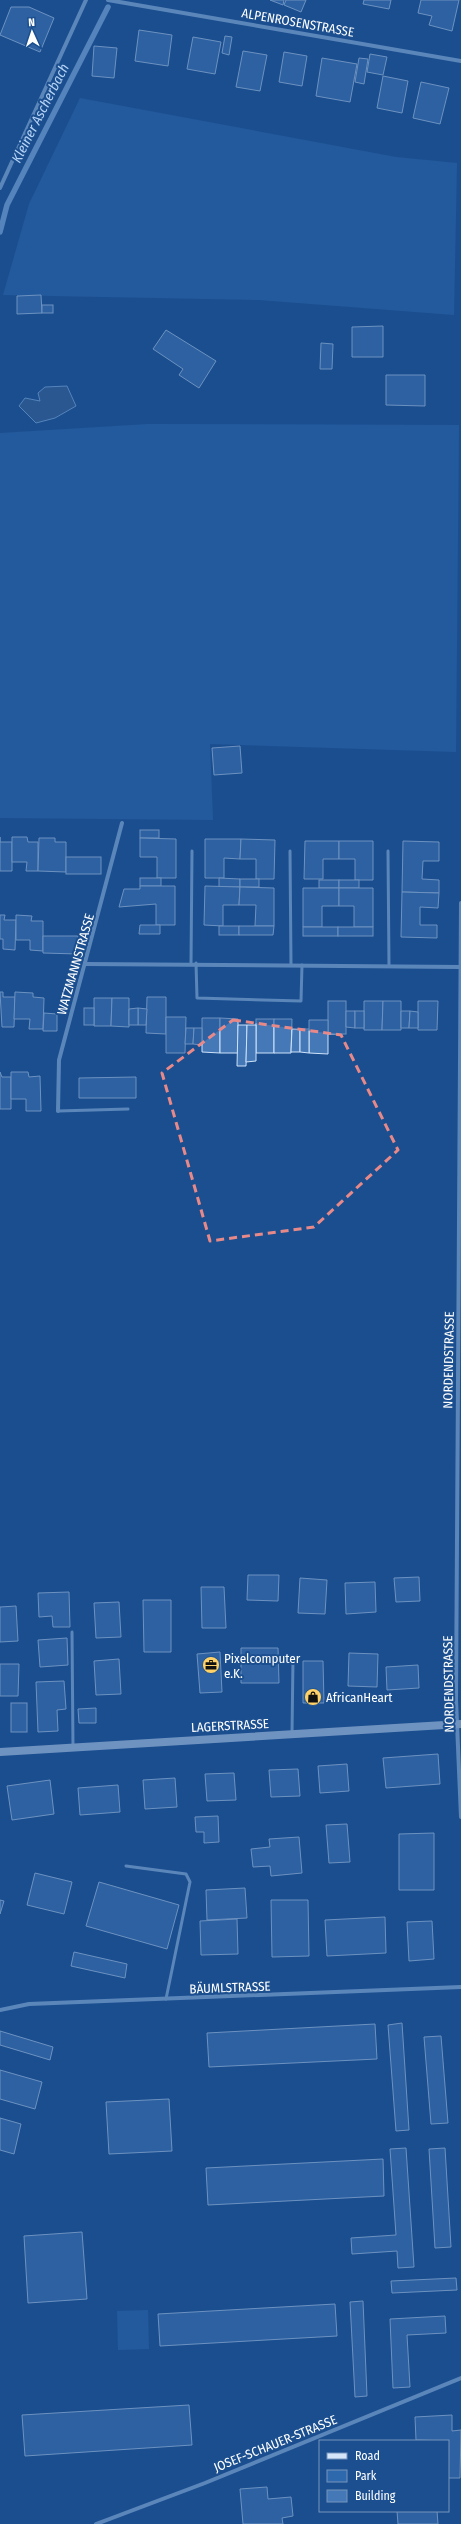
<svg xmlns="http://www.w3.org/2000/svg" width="461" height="2524" font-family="'Fira Sans Condensed',sans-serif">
	<rect width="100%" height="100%" fill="#1b4f8f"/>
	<!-- green -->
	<g fill="#2e69ad">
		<path d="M80 98 396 157 457 163 454 315 259 300 3 295 29 204Z"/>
		<path d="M148 424 459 425 456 752 210 744 213 820 0 818V433Z"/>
		<path d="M148 2310 149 2349 118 2350 117 2311Z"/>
	</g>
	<!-- water -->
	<path fill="#3c6290" stroke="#9cc4f0" d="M67 386 76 406 55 418 36 423 19 406 25 398 40 401 38 393 45 387Z"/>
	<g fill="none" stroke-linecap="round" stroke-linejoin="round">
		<!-- stream -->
		<path stroke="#9cc4f0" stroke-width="5.5" d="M0 232 7 205 108 7"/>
	</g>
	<!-- building -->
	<g fill="#4478b7" stroke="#cfe3fa">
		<path d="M270 0H284L283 5Z"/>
		<path d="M286 0H306L301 12 284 5Z"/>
		<path d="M364 0H391L389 9 363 4Z"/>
		<path d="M421 0H459L452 31 429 25 432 16 418 13Z"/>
		<path d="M11 7H29L54 18 40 52 0 35Z"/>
		<path d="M139 30 172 35 168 66 135 61Z"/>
		<path d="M225 36 232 37 229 55 222 53Z"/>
		<path d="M193 37 221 42 215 74 187 69Z"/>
		<path d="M94 46 117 48 114 78 92 76Z"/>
		<path d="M243 51 267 55 260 91 236 87Z"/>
		<path d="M284 52 307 56 302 86 279 82Z"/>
		<path d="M370 54 387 57 383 75 367 72Z"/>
		<path d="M322 58 357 64 350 102 316 96Z"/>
		<path d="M359 58 368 59 364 84 355 82Z"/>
		<path d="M383 76 408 81 402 113 377 108Z"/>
		<path d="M421 82 449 88 440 124 413 118Z"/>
		<path d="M41 295 42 313 17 314V296Z"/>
		<rect x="42" y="305" width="11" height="8"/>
		<path d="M383 326V357H352V327Z"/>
		<path d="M166 330 216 361 199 388 179 375 183 369 153 349Z"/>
		<path d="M321 343 333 344 332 369H320Z"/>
		<path d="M386 375H425V406L386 405Z"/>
		<path d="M240 746 242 773 214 775 212 748Z"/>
		<rect x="140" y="830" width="19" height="8"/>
		<path d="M0 837V842H12V871H0Z"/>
		<path d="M12 837H27L28 842H38V871H26L27 862H12Z"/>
		<path d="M39 838H55V842H66V872L38 871Z"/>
		<path d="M140 838 176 839V878H157V857H140Z"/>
		<path d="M205 839H241L240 859 224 858V878H205Z"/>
		<path d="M241 839 275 840 274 879H256V859H240Z"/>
		<path d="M305 841H339V859H323V879H304Z"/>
		<path d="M339 841H373V880H355V859H339Z"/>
		<path d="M403 841 439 842V861H423L422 879 439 880V893L402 892Z"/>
		<rect x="66" y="857" width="35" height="17"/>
		<rect x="140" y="878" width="21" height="8"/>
		<path d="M219 878 240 879V887H219Z"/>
		<rect x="240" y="879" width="19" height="8"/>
		<rect x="319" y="880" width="20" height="8"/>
		<rect x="339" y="880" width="20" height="8"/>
		<path d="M140 886H175V925H156V904L119 907 124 889H140Z"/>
		<path d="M205 886 240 887 239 905H223V926L204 925Z"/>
		<path d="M240 887 274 888V926H255L256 905H239Z"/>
		<path d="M303 888H339V906H322V927H303Z"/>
		<path d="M339 888H373V927H354V906H339Z"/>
		<path d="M402 892 439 893 438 908 420 907V925H437V938L401 937Z"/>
		<path d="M0 915H5L4 920H16L15 950 3 949V939H0Z"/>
		<path d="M16 915 32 916 31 921H43V951L30 950V940H16Z"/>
		<path d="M140 925H160V934H139Z"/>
		<rect x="219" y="926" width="20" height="9"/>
		<path d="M239 926H274L273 935H239Z"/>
		<rect x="303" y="927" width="35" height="9"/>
		<rect x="338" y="927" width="35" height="9"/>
		<path d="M43 936H78V954L43 953Z"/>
		<path d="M0 992H3V997H15L14 1027H2Z"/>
		<path d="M15 992 33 993V997L44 998 43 1029H29L30 1019H14Z"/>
		<path d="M147 997H166V1034L146 1033Z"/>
		<path d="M94 998H112L111 1026H94Z"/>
		<path d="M112 998H129V1027L111 1026Z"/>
		<rect x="328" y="1001" width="18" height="33"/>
		<path d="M364 1001H383L382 1030H364Z"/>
		<path d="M383 1001H401V1030H382Z"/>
		<path d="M418 1001H438L437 1030H418Z"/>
		<rect x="84" y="1008" width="10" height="17"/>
		<path d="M138 1008 147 1009 146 1025H138Z"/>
		<path d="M138 1008V1025H129V1009Z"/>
		<path d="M346 1011H355V1028L346 1027Z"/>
		<rect x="355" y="1011" width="9" height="17"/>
		<path d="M401 1011H410L409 1028H401Z"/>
		<path d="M410 1011 418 1012V1028H409Z"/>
		<path d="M44 1013 57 1014V1031H43Z"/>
		<path d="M166 1017H186L185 1053H166Z"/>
		<path d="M202 1018H220V1053L202 1052Z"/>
		<path d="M220 1018 238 1019V1053H220Z"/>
		<rect x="256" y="1019" width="18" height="34"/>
		<path d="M274 1019H292L291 1053H274Z"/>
		<path d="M309 1020H328V1054L309 1053Z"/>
		<path d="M238 1025H247L246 1066H237Z"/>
		<path d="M247 1025H256V1061L246 1062Z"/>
		<path d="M186 1028H194L193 1044H185Z"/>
		<path d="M194 1028H202V1045L193 1044Z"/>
		<path d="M292 1029H300V1052H291Z"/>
		<path d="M300 1029H309V1053L300 1052Z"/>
		<path d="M0 1072 2 1077H11V1109H0Z"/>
		<path d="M11 1072H28L29 1077 40 1076 41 1111H26V1099H11Z"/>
		<path d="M136 1077V1098H79V1078Z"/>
		<path d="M248 1575H279L278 1601 247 1600Z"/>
		<path d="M419 1577 420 1601 396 1602 394 1578Z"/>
		<path d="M300 1578 327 1580 325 1614 298 1613Z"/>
		<path d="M375 1582 376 1612 346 1614 345 1583Z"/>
		<path d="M201 1587H224L226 1628H202Z"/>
		<path d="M69 1592 70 1627H53L52 1616 39 1617 38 1593Z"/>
		<path d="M143 1600H171V1652H144Z"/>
		<path d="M119 1602 121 1637 96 1638 94 1603Z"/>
		<path d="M16 1606 18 1641 0 1642V1607Z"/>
		<path d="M67 1638 68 1665 40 1667 38 1640Z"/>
		<path d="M241 1648H278L279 1683H241Z"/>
		<path d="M220 1652 222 1692 200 1693 197 1654Z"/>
		<path d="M349 1653 378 1654 377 1687 348 1686Z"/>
		<path d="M119 1659 121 1694 96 1695 94 1661Z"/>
		<path d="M303 1661H323L324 1703H303Z"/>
		<path d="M0 1664H19L18 1696H0Z"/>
		<path d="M418 1665 419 1688 387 1690 386 1667Z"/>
		<path d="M64 1681 66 1709 57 1710 58 1731 38 1732 36 1682Z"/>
		<rect x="11" y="1703" width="16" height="29"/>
		<path d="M96 1708V1723H79L78 1709Z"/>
		<path d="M438 1754 440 1784 386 1788 383 1758Z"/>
		<path d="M347 1764 349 1791 320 1793 318 1766Z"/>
		<path d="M298 1769 300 1796 271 1797 269 1770Z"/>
		<path d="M234 1773 236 1800 207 1801 205 1774Z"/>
		<path d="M175 1778 177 1807 145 1809 143 1780Z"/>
		<path d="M50 1780 54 1814 12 1820 7 1786Z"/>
		<path d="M118 1785 120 1812 80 1815 78 1788Z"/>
		<path d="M218 1816 219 1842 204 1843V1832H196L195 1817Z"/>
		<path d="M347 1824 350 1862 329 1863 326 1825Z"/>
		<path d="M434 1833V1890H399V1834Z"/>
		<path d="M299 1837 302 1873 271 1876 270 1866 253 1867 251 1849 270 1847 269 1839Z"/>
		<path d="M35 1873 72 1882 64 1914 27 1905Z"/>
		<path d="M99 1882 179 1905 167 1949 86 1926Z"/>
		<path d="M245 1888 247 1918 207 1920 206 1890Z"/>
		<path d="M0 1900 4 1901 0 1914Z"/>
		<path d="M271 1900H308L309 1956 272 1957Z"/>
		<path d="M385 1917 386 1953 327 1956 325 1920Z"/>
		<path d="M237 1919 238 1954 201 1955 200 1921Z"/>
		<path d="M432 1921 434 1959 409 1961 407 1922Z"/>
		<path d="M74 1952 127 1964 125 1978 71 1966Z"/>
		<path d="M402 2023 409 2130 396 2131 388 2025Z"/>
		<path d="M375 2024 377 2059 209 2067 207 2033Z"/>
		<path d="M0 2031 53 2047 50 2060 0 2045Z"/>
		<path d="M441 2036 448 2123 431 2124 424 2037Z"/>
		<path d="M0 2070 42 2082 35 2109 0 2099Z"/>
		<path d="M169 2099 172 2151 109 2154 106 2102Z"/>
		<path d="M0 2118 21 2124 14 2154 0 2150Z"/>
		<path d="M406 2148 414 2267 398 2268 397 2251 352 2254 351 2238 396 2235 390 2149Z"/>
		<path d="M445 2148 451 2247 435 2248 429 2149Z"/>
		<path d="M383 2159 384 2196 208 2205 206 2168Z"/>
		<path d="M82 2232 87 2299 28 2303 24 2236Z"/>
		<path d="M456 2278 457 2290 392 2293 391 2281Z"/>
		<path d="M363 2301 367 2396 355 2397 350 2302Z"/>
		<path d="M335 2304 337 2336 160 2346 158 2314Z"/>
		<path d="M445 2316 446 2333 407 2335 410 2387 393 2388 390 2319Z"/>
		<path d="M189 2405 192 2445 25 2456 22 2415Z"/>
		<path d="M452 2415V2431L461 2430 460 2478H448V2441L416 2440 415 2417Z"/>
		<path d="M267 2487 268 2499 291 2497 293 2516 282 2518 283 2524H243L240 2489Z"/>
		<path d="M397 2511H437L438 2524H398Z"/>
	</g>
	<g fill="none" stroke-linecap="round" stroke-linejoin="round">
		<!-- lane -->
		<g stroke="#a9c9ee" stroke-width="3">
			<path d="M290 851 291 965"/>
			<path d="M388 851 389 966"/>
			<path d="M191 963 192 851"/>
			<path d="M196 963 197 998 301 1001 302 965"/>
			<path d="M58 1111 128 1109"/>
			<path d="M72 1632 73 1747"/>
			<path d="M292 1733 293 1659"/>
			<path d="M126 1866 186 1874 190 1882 166 1999"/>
		</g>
		<!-- street -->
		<g stroke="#a9c9ee" stroke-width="4">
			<path d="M108 0 461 61"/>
			<path d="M0 188 86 0"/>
			<path d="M461 903 456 1700 461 1817"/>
			<path d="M85 964 460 967"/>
			<path d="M58 1111 59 1060 122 823"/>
			<path d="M0 2010 29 2004 461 1987"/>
			<path d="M96 2524 205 2483 461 2378"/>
		</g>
		<!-- secondary -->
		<path stroke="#d6e6fa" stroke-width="8" d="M0 1752 461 1724"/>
	</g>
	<!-- marked area -->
	<path d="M0 0H461V2524H0ZM233 1020 341 1035 398 1150 314 1227 210 1241 162 1073Z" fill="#1b4f8f" fill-opacity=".55" fill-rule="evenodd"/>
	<path fill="none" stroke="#e88989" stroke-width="3" stroke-dasharray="8 5" stroke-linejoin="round" d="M233 1020 341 1035 398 1150 314 1227 210 1241 162 1073Z"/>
	<!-- icons -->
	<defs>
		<g id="office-disc" transform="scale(0.9)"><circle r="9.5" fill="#ffd166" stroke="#1b4f8f"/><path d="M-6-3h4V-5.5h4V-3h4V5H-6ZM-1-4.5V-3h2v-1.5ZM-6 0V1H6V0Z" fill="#111"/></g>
		<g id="shop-disc" transform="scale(0.9)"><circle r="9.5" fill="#ffd166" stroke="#1b4f8f"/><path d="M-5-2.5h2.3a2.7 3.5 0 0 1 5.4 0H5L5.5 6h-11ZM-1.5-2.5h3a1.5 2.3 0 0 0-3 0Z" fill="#111"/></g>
	</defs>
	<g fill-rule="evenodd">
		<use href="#office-disc" x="211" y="1665"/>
		<use href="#shop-disc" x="313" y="1697"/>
	</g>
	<g text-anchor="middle" stroke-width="4" stroke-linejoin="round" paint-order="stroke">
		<!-- street labels -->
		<g font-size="13" fill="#fff" stroke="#1b4f8f">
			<text transform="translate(298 22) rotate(10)" y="5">ALPENROSENSTRASSE</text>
			<text transform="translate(75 964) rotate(-74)" y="5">WATZMANNSTRASSE</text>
			<text transform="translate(448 1360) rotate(-89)" y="5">NORDENDSTRASSE</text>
			<text transform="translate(448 1684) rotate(-91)" y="5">NORDENDSTRASSE</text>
			<text transform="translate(230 1725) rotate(-3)" y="5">LAGERSTRASSE</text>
			<text transform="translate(230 1987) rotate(-2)" y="5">BÄUMLSTRASSE</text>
			<text transform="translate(275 2443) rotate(-22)" y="5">JOSEF-SCHAUER-STRASSE</text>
		</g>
		<!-- poi labels -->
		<g font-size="13" fill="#fff" stroke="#1b4f8f" text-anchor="start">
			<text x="224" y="1663">Pixelcomputer<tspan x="224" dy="15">e.K.</tspan></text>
			<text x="326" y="1702">AfricanHeart</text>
		</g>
		<!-- water labels -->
		<g font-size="14" font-style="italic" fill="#b5d3f5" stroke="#1b4f8f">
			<text transform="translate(40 113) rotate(-63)" y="5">Kleiner Ascherbach</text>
		</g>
	</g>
	<!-- legend -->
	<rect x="319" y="2440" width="130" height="72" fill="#1b4f8f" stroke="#7695bc"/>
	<rect x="327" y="2453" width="20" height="6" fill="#d6e6fa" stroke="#7695bc"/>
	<text x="355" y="2460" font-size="12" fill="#ffffff">Road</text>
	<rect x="327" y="2470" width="20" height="12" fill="#2e69ad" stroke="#7695bc"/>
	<text x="355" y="2480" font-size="12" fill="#ffffff">Park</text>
	<rect x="327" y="2490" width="20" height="12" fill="#4478b7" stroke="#7695bc"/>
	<text x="355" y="2500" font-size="12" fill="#ffffff">Building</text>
	<!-- north arrow -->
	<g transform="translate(32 32) rotate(357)" stroke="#1b4f8f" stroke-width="3" paint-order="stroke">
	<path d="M0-3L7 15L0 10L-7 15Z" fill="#ffffff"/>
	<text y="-6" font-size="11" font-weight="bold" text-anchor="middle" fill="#ffffff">N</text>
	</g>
</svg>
